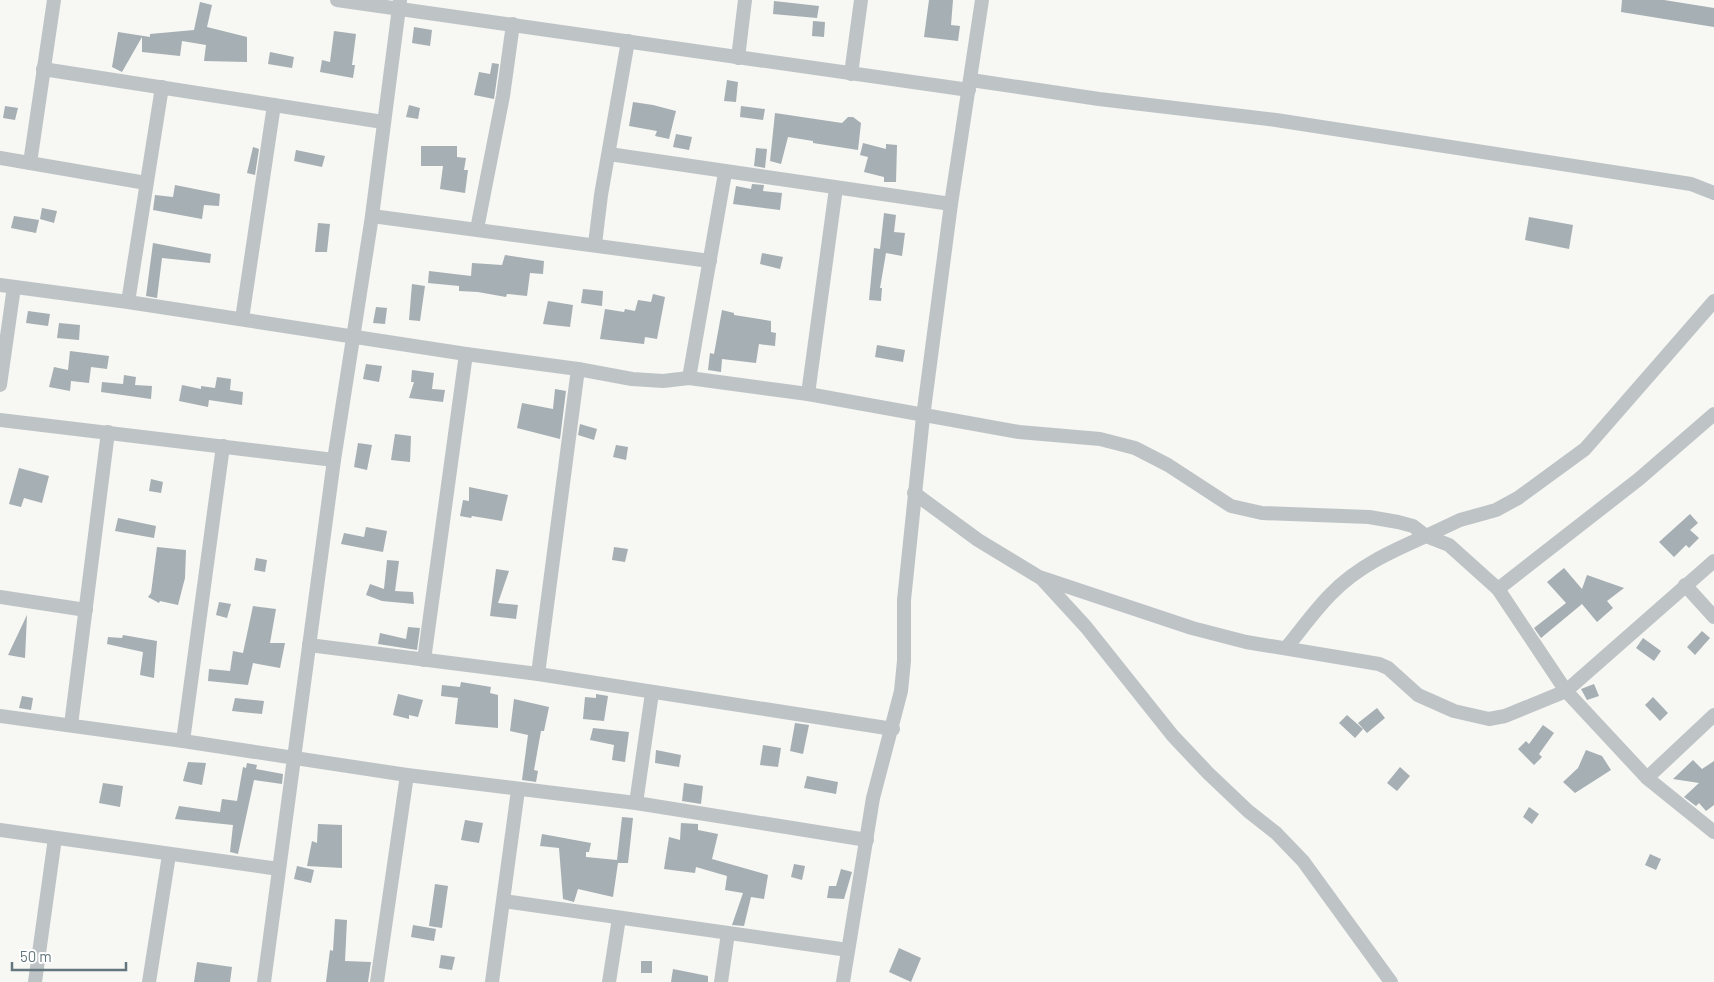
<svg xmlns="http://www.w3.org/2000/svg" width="1714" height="982" font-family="Barlow,sans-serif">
	<rect width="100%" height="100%" fill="#f7f7f4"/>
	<!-- building -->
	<g fill="#a6afb3">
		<path d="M929 0H953L951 25 960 26 958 41 924 37Z"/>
		<path d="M1622 0H1664L1714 8V27L1621 12Z"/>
		<path d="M774 1 819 6 817 18 773 14Z"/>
		<path d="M200 2 212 5 207 27 247 37V62L204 61 206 45 182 41 180 56 142 52V37L122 72 112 67 118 32 150 37V34L194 30Z"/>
		<path d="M813 21 825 22 824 37 812 36Z"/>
		<path d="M414 27 432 30 430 46 412 43Z"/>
		<path d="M334 31 356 34 352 65H355L353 78 320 72 322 60 330 62Z"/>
		<path d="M270 52 294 57 292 68 268 64Z"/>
		<path d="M492 63 499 64 494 99 474 95 479 72 490 74Z"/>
		<path d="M727 80 738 82 736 102 724 101Z"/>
		<path d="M633 102 653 105 676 111 669 139 655 136 657 131 629 126Z"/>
		<path d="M409 105 420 108 418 119 406 117Z"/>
		<path d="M5 106 18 108 15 120 3 118Z"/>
		<path d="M741 106 765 109 763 120 740 117Z"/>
		<path d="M775 113 842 123 848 117H853L861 123 858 150 813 143V141L788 137 781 164 770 161Z"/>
		<path d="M676 134 692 137 689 150 673 147Z"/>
		<path d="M863 143 886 149V144L897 145 896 182H884V177L864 172 868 157 860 155Z"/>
		<path d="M421 146H457V157L466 158 464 170H468L465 193 440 189 443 166H421Z"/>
		<path d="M253 147 259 149 255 175 247 173Z"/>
		<path d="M756 148 767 149 765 168 754 166Z"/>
		<path d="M296 150 325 156 322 167 294 161Z"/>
		<path d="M752 184 764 185 763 191 782 193 780 210 733 204 736 186 751 189Z"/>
		<path d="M175 185 220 194 219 206 204 205 202 219 153 210 155 195 173 197Z"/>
		<path d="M42 208 57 211 54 223 40 219Z"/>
		<path d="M884 213 896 215 894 232 905 233 902 256 886 253 880 288H882L881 301 869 300 874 248 880 249Z"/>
		<path d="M14 216 39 220 36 233 11 228Z"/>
		<path d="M1529 217 1573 225 1569 249 1525 240Z"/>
		<path d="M318 223 330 224 327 252H315Z"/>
		<path d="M153 243 211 254 210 263 162 258 157 298 146 296Z"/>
		<path d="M762 253 783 257 780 269 760 264Z"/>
		<path d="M505 255 544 261 543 274 530 273 527 296 507 294 506 297 478 292 459 291V286L428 283 429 271 471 276 472 263 502 265Z"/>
		<path d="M412 284 425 286 420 321 409 320Z"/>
		<path d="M583 289 603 291 602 306 581 303Z"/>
		<path d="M653 294 665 297 657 339 645 337 644 344 600 339 605 309 624 312 625 309 635 311 638 300 651 302Z"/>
		<path d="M548 301 573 305 570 327 543 324Z"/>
		<path d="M376 307 387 308 385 324 373 323Z"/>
		<path d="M722 310 734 313V315L771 321V332L776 333 775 346 759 344 756 363 722 359 721 372 708 370 710 353 714 354Z"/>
		<path d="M28 311 50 314 48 326 26 323Z"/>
		<path d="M59 323 80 325 79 340 57 338Z"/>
		<path d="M877 345 905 350 903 362 875 357Z"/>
		<path d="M70 351 109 356 107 369 91 367 89 383 71 381 70 391 49 387 54 367 68 370Z"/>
		<path d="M366 364 382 366 379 382 363 379Z"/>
		<path d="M412 370 434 373 432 389 445 390 443 402 409 398 414 382H411Z"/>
		<path d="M124 375 136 377 135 385 152 386 151 399 101 392 102 382 123 384Z"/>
		<path d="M217 377 231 379 230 390 243 392 242 405 209 400 208 407 179 401 182 385 201 389V386L215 388Z"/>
		<path d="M555 389 566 391 560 439 517 428 522 403 553 409Z"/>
		<path d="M580 424 597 429 594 440 578 435Z"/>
		<path d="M395 434 411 436 410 462 391 460Z"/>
		<path d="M358 443 372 445 367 470 354 467Z"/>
		<path d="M616 445 628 447 626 460 613 457Z"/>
		<path d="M19 468 49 476 42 503 24 498 21 507 9 504Z"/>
		<path d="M151 479 163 482 161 493 149 491Z"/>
		<path d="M469 487 508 495 502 521 472 516 471 518 460 516 463 500 469 501Z"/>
		<path d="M1690 514 1698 523 1690 530 1699 538 1689 548 1686 545 1674 557 1659 542Z"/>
		<path d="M118 518 156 526 154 538 115 531Z"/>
		<path d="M366 527 387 531 383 552 341 544 344 533 364 537Z"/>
		<path d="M157 547 186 550 185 578 178 605 160 601 159 603 148 597 151 593Z"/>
		<path d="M614 547 628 549 625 562 612 560Z"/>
		<path d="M256 558 267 560 265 572 254 570Z"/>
		<path d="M387 560 399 561 395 591 413 592 414 604 382 601 366 595 370 584 384 589Z"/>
		<path d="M1564 568 1582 589 1587 575 1624 588 1607 601 1613 608 1597 622 1582 604 1541 638 1534 628 1566 603 1547 582Z"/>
		<path d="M496 569 509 571 498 603 518 605 516 619 490 616Z"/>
		<path d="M219 602 231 604 227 618 216 615Z"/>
		<path d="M253 606 276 609 270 643H285L280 668 253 663 248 685 208 681 209 669 230 671 233 651 243 653Z"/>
		<path d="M27 615 25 658 8 655Z"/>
		<path d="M408 627 420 628 417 650 378 644 380 633 406 639Z"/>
		<path d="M1702 631 1710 638 1695 655 1687 647Z"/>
		<path d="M123 635 157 641 154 678 140 675 143 652 107 644 108 637 122 638Z"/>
		<path d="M1643 638 1661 651 1654 661 1636 648Z"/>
		<path d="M461 682 491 687 490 693 498 695V728L455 724 458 698 441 696 442 685 460 687Z"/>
		<path d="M1594 684 1599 696 1587 700 1581 689Z"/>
		<path d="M398 694 423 700 418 717 409 715V719L393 715Z"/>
		<path d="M596 694 608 696 604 721 583 719 585 697 596 698Z"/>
		<path d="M22 696 33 698 31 710 19 708Z"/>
		<path d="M1653 697 1668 713 1660 721 1645 705Z"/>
		<path d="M235 698 264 701 262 714 232 711Z"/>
		<path d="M514 699 549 707 544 731H541L534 770 538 771 536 782 522 780 528 735 510 731Z"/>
		<path d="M1377 708 1385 718 1367 733 1358 723Z"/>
		<path d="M1347 715 1363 729 1355 738 1339 723Z"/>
		<path d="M795 723 809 725 803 754 790 751Z"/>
		<path d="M1543 725 1554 733 1539 754 1542 757 1534 765 1518 749 1526 741 1529 744Z"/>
		<path d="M593 728 629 732 625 762 612 760 614 745 590 740Z"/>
		<path d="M763 745 781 748 778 767 760 765Z"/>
		<path d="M656 750 681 755 679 767 655 763Z"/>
		<path d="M1586 750 1602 756 1611 770 1575 793 1563 782 1578 768Z"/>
		<path d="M1693 760 1702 769 1714 761V805L1706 811 1699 803 1696 806 1684 797 1699 783 1673 779Z"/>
		<path d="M188 762 206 763 202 785 183 781Z"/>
		<path d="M247 763 257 765 256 769 283 774 282 784 254 780 238 854 230 852 233 825 175 819 179 806 220 812 222 799 237 801 243 767 246 768Z"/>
		<path d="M1400 767 1410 776 1397 791 1387 783Z"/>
		<path d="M807 776 838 782 836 794 804 788Z"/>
		<path d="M103 783 123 786 120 807 99 803Z"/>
		<path d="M684 783 703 786 701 804 682 801Z"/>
		<path d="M1529 807 1539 814 1532 824 1523 817Z"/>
		<path d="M622 817 633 818 628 863H618L613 897 578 889 574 902 563 899 559 848 540 846 542 834 591 843 589 852H586V857L617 860Z"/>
		<path d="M465 820 483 823 479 843 461 840Z"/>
		<path d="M681 823 698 824V830L718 834 712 859 768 875 764 899 751 897 744 926 732 925 743 893 725 890 727 876 696 867 695 873 664 869 669 837 680 840Z"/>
		<path d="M318 824 342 825V868L307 866 312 841 317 843Z"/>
		<path d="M1650 854 1661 859 1656 870 1645 865Z"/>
		<path d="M794 864 805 866 802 880 791 877Z"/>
		<path d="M297 866 314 870 311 883 294 879Z"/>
		<path d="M841 869 852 872 844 899 827 898 829 886H836Z"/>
		<path d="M435 884 448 886 442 928 429 926Z"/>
		<path d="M335 919 347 920 345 961 371 962 368 982H326L330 950 333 951Z"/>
		<path d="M413 925 436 929 434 941 411 937Z"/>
		<path d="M899 948 921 958 911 982 889 972Z"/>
		<path d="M441 955 455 957 452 970 439 968Z"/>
		<rect x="641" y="961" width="11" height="12"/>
		<path d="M197 962 232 967 230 982H194Z"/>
		<path d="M673 969 708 976V982H671Z"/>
	</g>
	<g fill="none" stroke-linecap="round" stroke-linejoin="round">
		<!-- street -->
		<g stroke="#bec4c6" stroke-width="14">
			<path d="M337 0 969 90"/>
			<path d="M738 58 745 0"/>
			<path d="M43 69 383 122"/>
			<path d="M851 74 861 0"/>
			<path d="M971 80 1099 99 1276 120 1691 184 1714 193"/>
			<path d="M609 154 951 204"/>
			<path d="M0 158 146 183"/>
			<path d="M30 163 54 0"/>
			<path d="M372 216 710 261"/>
			<path d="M477 229 503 96 513 24"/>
			<path d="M595 244 601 195 628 41"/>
			<path d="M0 285 128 302 466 354 578 369 632 379 663 381 689 378 808 394 1019 432 1100 439 1135 448 1168 465 1231 506 1262 513 1369 517 1398 522 1413 526 1426 536 1460 520 1496 510 1518 498 1585 449 1714 301"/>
			<path d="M128 302 162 87"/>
			<path d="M242 319 274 105"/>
			<path d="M689 378 725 173"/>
			<path d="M0 385 14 287"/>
			<path d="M808 394 836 188"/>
			<path d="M1714 414 1639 479 1498 589 1566 691 1647 778 1714 832"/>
			<path d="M0 420 334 460"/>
			<path d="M914 493 978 540 1039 577 1192 628 1246 642 1379 664 1388 668 1418 695 1454 711 1489 719 1505 716 1566 691 1714 561"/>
			<path d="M1042 579 1086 627 1173 736 1208 773 1248 811 1276 833 1303 861 1391 982"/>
			<path d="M1685 585 1714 617"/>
			<path d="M0 597 86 610"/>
			<path d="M309 645 538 674 893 729"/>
			<path d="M1286 648C1301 630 1315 610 1331 594 1358 566 1392 551 1426 536L1449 545 1498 589"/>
			<path d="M424 660 466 354"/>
			<path d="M538 674 578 369"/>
			<path d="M0 716 183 741 407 775 636 803 867 840"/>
			<path d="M71 725 108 432"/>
			<path d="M183 741 223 446"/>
			<path d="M1647 778 1714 715"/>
			<path d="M636 803 652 693"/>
			<path d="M0 830 279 869"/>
			<path d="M504 901 848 950"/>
			<path d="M35 982 55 838"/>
			<path d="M149 982 169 855"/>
			<path d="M264 982 334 460 372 216 400 0"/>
			<path d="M377 982 407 775"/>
			<path d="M492 982 518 790"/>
			<path d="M609 982 619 918"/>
			<path d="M721 982 728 933"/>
			<path d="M843 982 873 798 901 691 904 661V600L923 417 951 204 982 0"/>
		</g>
	</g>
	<!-- scale -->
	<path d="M12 962v8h114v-8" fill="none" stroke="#64767d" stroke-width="2.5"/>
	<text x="20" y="962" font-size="15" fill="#64767d" stroke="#ffffff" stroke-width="4" paint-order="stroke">50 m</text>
</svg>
